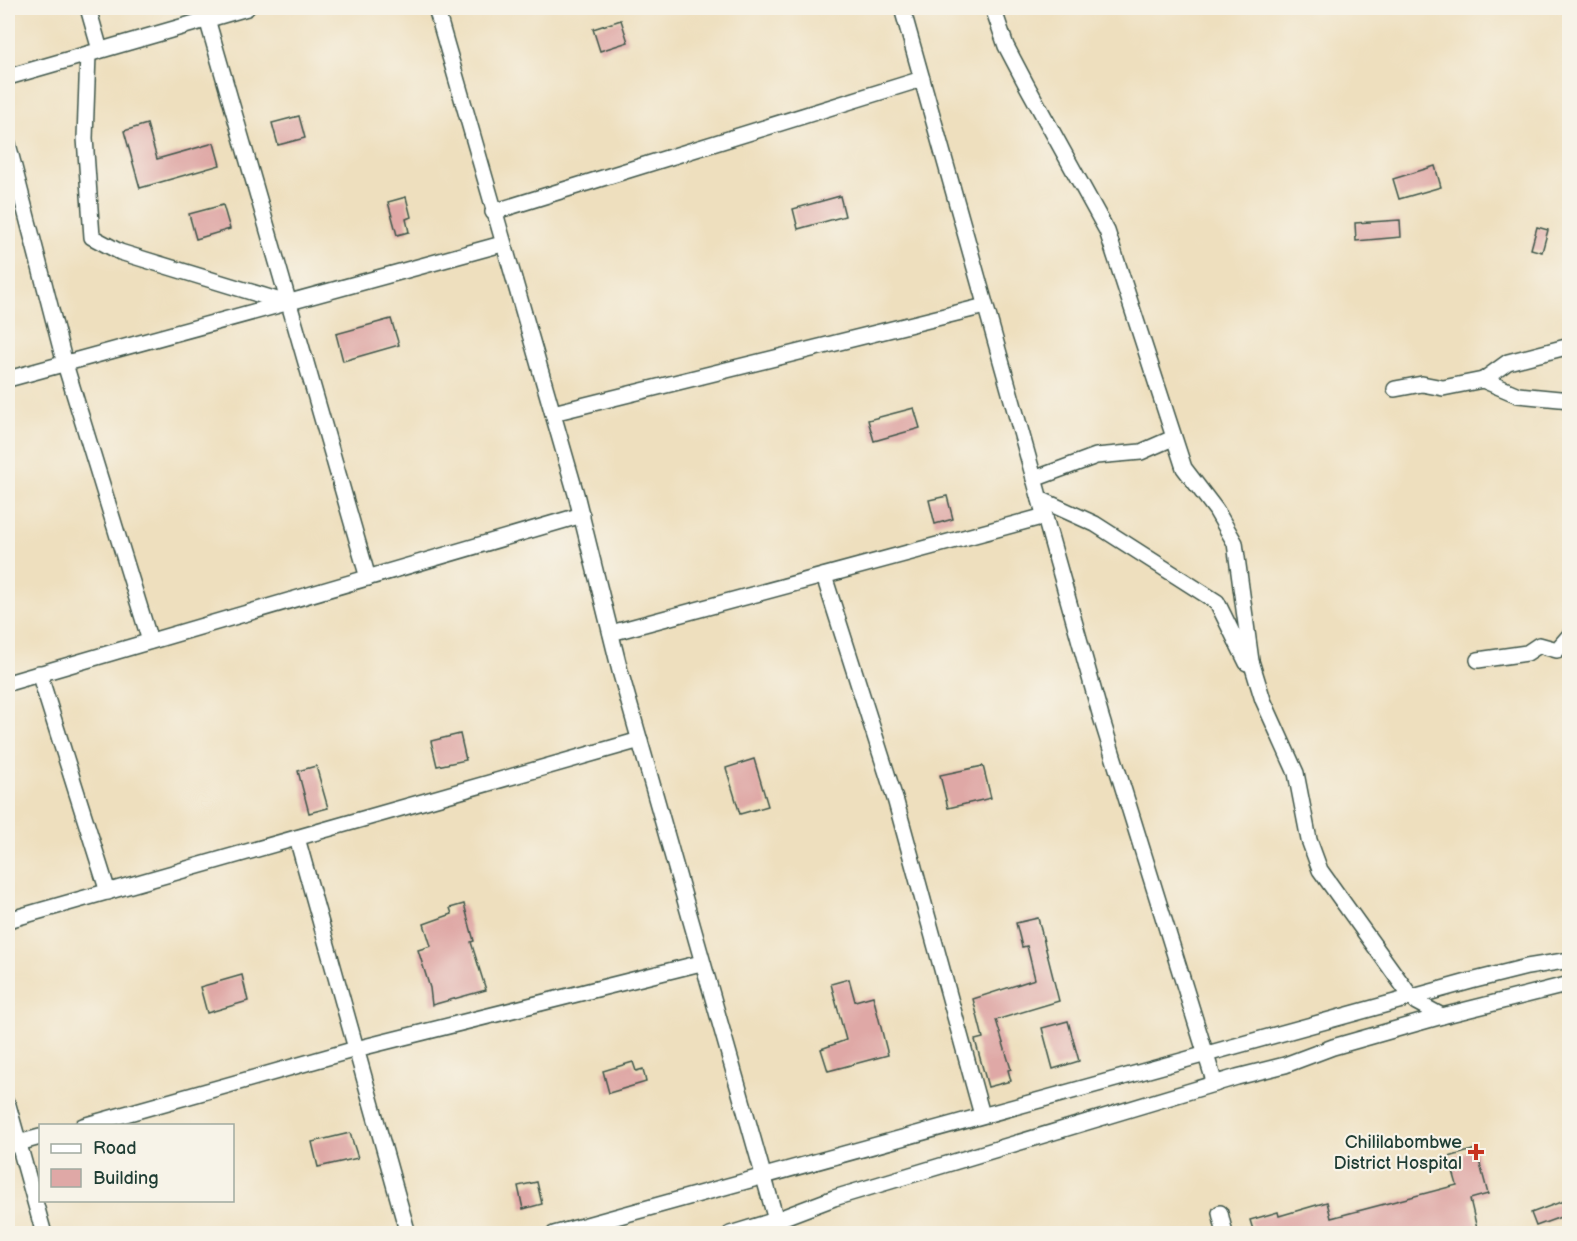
<svg xmlns="http://www.w3.org/2000/svg" width="1577" height="1241" font-family="'Balsamiq Sans',sans-serif">
	<rect width="100%" height="100%" fill="#f7f3e8"/>
	<filter id="ink" filterUnits="userSpaceOnUse"><feTurbulence type="fractalNoise" baseFrequency=".0167" numOctaves="2"/><feDisplacementMap in="SourceGraphic" scale="12" xChannelSelector="R" yChannelSelector="G"/><feConvolveMatrix kernelMatrix="1 2 1 2 8 2 1 2 1" color-interpolation-filters="sRGB"/></filter>
	<filter id="wash" filterUnits="userSpaceOnUse"><feTurbulence type="fractalNoise" baseFrequency=".008" numOctaves="4" result="noise"/><feDisplacementMap in="SourceGraphic" scale="24" xChannelSelector="R" yChannelSelector="G"/><feGaussianBlur stdDeviation="1.35" result="paint"/><feColorMatrix in="noise" values="0 0 0 0 0 0 0 0 0 0 0 0 0 0 0 0 0 1.4 0 .05"/><feComposite in="paint" operator="in"/></filter>
	<g filter="url(#wash)">
		<rect width="100%" height="100%" fill="#eedfbe"/>
		<g id="blocks">
			<!-- building -->
			<g fill="#dfa8a6">
				<path d="M621 20 628 42 600 51 593 29Z"/>
				<path d="M299 116 305 138 278 145 272 123Z"/>
				<path d="M147 124 157 159 214 143 220 165 140 188 124 131Z"/>
				<path d="M1435 166 1441 187 1399 199 1393 179Z"/>
				<path d="M840 196 845 216 798 229 793 209Z"/>
				<path d="M406 197 411 217 406 219 409 232 397 235 388 202Z"/>
				<path d="M223 205 230 229 196 239 189 214Z"/>
				<path d="M1400 220 1401 237 1356 241 1355 223Z"/>
				<path d="M1537 227 1548 230 1542 252 1531 249Z"/>
				<path d="M391 319 399 345 343 361 336 334Z"/>
				<path d="M914 408 920 428 874 441 868 420Z"/>
				<path d="M947 496 953 519 935 524 929 500Z"/>
				<path d="M460 734 466 760 437 766 431 741Z"/>
				<path d="M754 759 768 806 740 814 726 768Z"/>
				<path d="M316 766 328 808 309 813 298 771Z"/>
				<path d="M983 766 991 798 948 808 940 775Z"/>
				<path d="M464 904 474 941 471 942 486 990 432 1005 430 988 418 950 431 946 424 924 452 914 450 908Z"/>
				<path d="M1038 918 1059 1001 996 1020 1011 1069 1008 1070 1011 1081 988 1087 975 1040 983 1038 973 999 1035 979 1027 946 1022 947 1016 923Z"/>
				<path d="M242 975 248 1001 207 1013 200 987Z"/>
				<path d="M849 979 855 1001 873 996 888 1055 828 1071 821 1049 846 1040 831 984Z"/>
				<path d="M1068 1021 1079 1061 1053 1069 1042 1028Z"/>
				<path d="M633 1062 636 1071 643 1069 646 1082 609 1093 603 1071Z"/>
				<path d="M350 1133 358 1158 318 1167 312 1142Z"/>
				<path d="M1476 1149 1488 1194 1470 1199 1478 1233H1254L1250 1220 1278 1212 1279 1216 1327 1202 1331 1218 1457 1185 1449 1157Z"/>
				<path d="M537 1182 542 1204 523 1209 518 1186Z"/>
				<path d="M1569 1199V1214L1536 1226 1531 1213Z"/>
			</g>
		</g>
	</g>
	<g filter="url(#ink)">
		<use href="#blocks" fill-opacity="0" stroke="#3e5549" stroke-width="1.5"/>
		<g fill="none" stroke-linecap="round" stroke-linejoin="round">
			<!-- minor casing -->
			<g stroke="#3e5549" stroke-width="18">
				<g id="minor">
					<path d="M88 8 100 50"/>
					<path d="M436 8 576 494 620 671 776 1220 834 1198 1237 1077 1285 1065 1333 1047 1442 1016 1570 984"/>
					<path d="M902 8 1101 717 1215 1084"/>
					<path d="M993 8 1006 46 1026 84 1107 231 1184 468 1216 510 1235 543 1251 661 1263 700 1296 773 1309 840 1320 870 1409 994 1416 1002 1442 1016"/>
					<path d="M207 19 368 578"/>
					<path d="M88 54 85 138 92 237 120 252 287 303"/>
					<path d="M8 77 247 8"/>
					<path d="M8 144 65 364 150 641"/>
					<path d="M493 212 922 79"/>
					<path d="M8 379 502 244"/>
					<path d="M1483 380 1508 362 1570 346"/>
					<path d="M1395 389 1422 384 1443 388 1483 380 1518 395 1570 400"/>
					<path d="M553 413 985 306"/>
					<path d="M1034 479 1096 456 1141 452 1173 438"/>
					<path d="M1040 499 1095 524 1217 602 1247 663"/>
					<path d="M824 576 896 802 982 1115"/>
					<path d="M611 633 1045 516"/>
					<path d="M1478 660 1527 653 1539 645 1557 650 1570 635"/>
					<path d="M39 673 108 892"/>
					<path d="M8 683 582 515"/>
					<path d="M297 838 408 1234"/>
					<path d="M8 920 640 740"/>
					<path d="M8 1105 44 1234"/>
					<path d="M83 1126 356 1049 701 963"/>
					<path d="M8 1146 40 1137"/>
					<path d="M1220 1213 1225 1234"/>
					<path d="M554 1234 1471 981 1527 967 1570 960"/>
					<path d="M730 1234 776 1220 780 1234"/>
				</g>
			</g>
			<!-- minor -->
			<use href="#minor" stroke="#fff" stroke-width="15"/>
		</g>
	</g>
	<!-- markers -->
	<path fill="#c8321e" stroke="#f7f3e8" stroke-width="2" d="M1473 1143h6v6h6v6h-6v6h-6v-6h-6v-6h6z"/>
	<g text-anchor="middle" stroke-width="4.5" stroke-linejoin="round" paint-order="stroke">
		<!-- poi labels -->
		<g font-size="18" fill="#1f3d34" stroke="#f7f3e8" text-anchor="end">
			<text x="1462" y="1148">Chililabombwe<tspan x="1462" dy="21">District Hospital</tspan></text>
		</g>
	</g>
	<!-- margin -->
	<rect width="1577" height="1241" fill="none" stroke="#f7f3e8" stroke-width="30"/>
	<!-- legend -->
	<rect x="39" y="1124" width="195" height="78" fill="#f7f3e8" stroke="#a1aaa0" stroke-width="1.5"/>
	<rect x="51" y="1144" width="30" height="9" fill="#ffffff" stroke="#a1aaa0" stroke-width="1.5"/>
	<text x="93" y="1154" font-size="18" fill="#1f3d34">Road</text>
	<rect x="51" y="1169" width="30" height="18" fill="#dfa8a6" stroke="#a1aaa0" stroke-width="1.5"/>
	<text x="93" y="1184" font-size="18" fill="#1f3d34">Building</text>
</svg>
